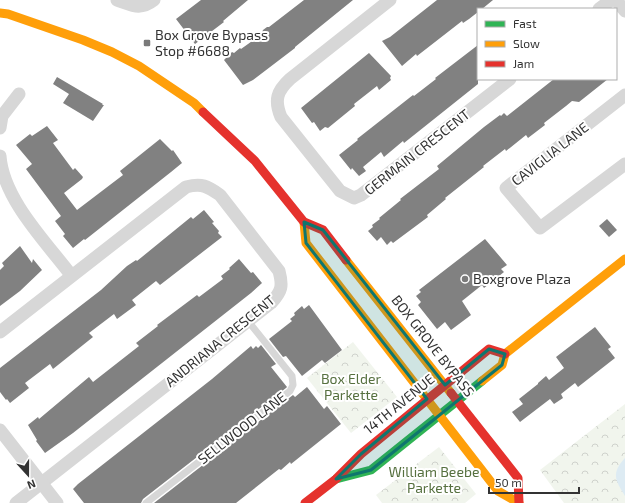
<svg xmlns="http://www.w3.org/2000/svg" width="625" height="503" font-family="'Exo 2',sans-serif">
	<defs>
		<pattern id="park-crowns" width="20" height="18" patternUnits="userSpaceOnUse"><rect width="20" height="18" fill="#f1f5ed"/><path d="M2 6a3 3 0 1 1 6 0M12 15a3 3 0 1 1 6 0" fill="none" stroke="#cfd2cc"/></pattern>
	</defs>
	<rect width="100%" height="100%" fill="#fff"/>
	<!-- park -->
	<g fill="url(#park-crowns)">
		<path d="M353 342 397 397 351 433 307 378Z"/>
		<path d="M625 404V503H564L540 470Z"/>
		<path d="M439 447 476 494 465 503H382L376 495Z"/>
	</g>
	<!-- water -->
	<path fill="#ddebf3" d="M625 458V496C615 480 611 473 625 458Z"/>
	<!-- building -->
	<g fill="#818181">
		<path d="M201 0H248L223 21 224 22 195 44 176 19Z"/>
		<path d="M304 0H353L295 47V48L253 80 243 85 224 60 232 52 234 53 240 48 241 49 255 39H259L263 30 267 27H269Z"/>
		<path d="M437 0H493L482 9H478V12L469 19 463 23 462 21 417 56 416 54 402 66 382 41 390 37Z"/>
		<path d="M478 45V84L404 143 403 141 384 157 381 152 363 167 366 171 359 176 352 168 351 170 339 155 358 140 357 139 413 95 414 96 436 79 435 78Z"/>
		<path d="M369 53 391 76 390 78 391 80 379 90 377 86 354 104 355 106 328 128 325 127 320 131 314 122 312 123 301 108Z"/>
		<path d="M57 77 103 104 102 105H104L93 121 63 103 69 94 53 84Z"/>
		<path d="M554 79H608L579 102 572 101 566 106 544 123 545 125 528 138 526 135 506 151 505 149 483 166 484 167 445 198 446 199 427 215 428 217 393 243 391 241 387 245 381 237 377 241 368 231 373 227 372 225 380 219 379 218 401 200 400 199 439 169 437 166 484 127 500 115 501 116 504 113 507 116Z"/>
		<path d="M47 126 58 140 53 143 73 170 75 168 83 177 82 179 64 193 77 210 123 175 120 171 160 139 172 151 173 150 182 163 171 172 85 240 84 239 73 248 63 236 65 234 55 221 61 216 26 169 32 164 16 145 30 134 32 136Z"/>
		<path d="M204 210 214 222 212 223 219 231 218 233 222 237 160 285 156 281 132 300 136 305 117 319 114 314 89 333 93 337 53 369 50 364 25 383 29 388 10 403 7 399 6 400 0 392V368L101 290 127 266 136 260 137 261 191 217 193 219Z"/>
		<path d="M607 219 617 230 609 237 599 226Z"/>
		<path d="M485 239 507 265 501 269 504 272 484 288 482 285 462 301 471 315 451 330 445 322 437 329 418 305 421 302 416 296 421 292 419 290Z"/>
		<path d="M20 246 32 263 33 259 42 270 20 291 0 306V270L4 266 2 263Z"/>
		<path d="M239 259 251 273 253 272 262 283 251 293 73 433 45 453 36 441 37 440 28 425 38 417 39 419 89 377 93 382 139 346 136 343 158 326 157 325 197 295 199 297 223 279 221 276 230 269 229 268Z"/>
		<path d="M309 305 342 350 325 363 322 360 302 376 286 356 283 357 269 339 292 321 290 319 295 315 294 313 302 306 304 309Z"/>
		<path d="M595 327 611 347 608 349 615 358 578 387 575 383 561 394 563 398 554 404 550 399 520 422 512 412 523 404 519 399 538 384V383L546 376 549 380 564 368 556 357Z"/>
		<path d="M261 345 276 364 271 367 287 387 286 388 143 499 141 503H84L73 489 78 484 212 379 251 346 253 349 256 346 258 348Z"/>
		<path d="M307 387 324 409 327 406 341 424 291 464 290 462 281 470 279 469 236 503H154L293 395 295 397Z"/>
	</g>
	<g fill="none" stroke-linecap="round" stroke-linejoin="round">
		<!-- lane -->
		<path stroke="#d7d7d7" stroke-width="7" d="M146 503 290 391 293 385 292 376 248 321"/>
		<!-- street -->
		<g stroke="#d7d7d7" stroke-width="13">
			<path d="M117 0C132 5 140 11 154 0"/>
			<path d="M390 0 290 79C277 91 274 100 281 117L340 191 354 198 361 195 510 79"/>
			<path d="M616 0 625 11"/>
			<path d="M599 9 611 0"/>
			<path d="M625 95 506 188 540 228 625 164"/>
			<path d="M0 128 2 116 19 94"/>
			<path d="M0 156C3 199 46 242 71 275"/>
			<path d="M0 332 186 187C202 183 207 186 220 195L279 271C283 286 282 291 271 303L16 503"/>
			<path d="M0 430 57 503"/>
		</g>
		<!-- fast -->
		<path stroke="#30b455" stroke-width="9" d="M336 479 371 470 482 381"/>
		<!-- slow -->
		<g stroke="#ff9f0a" stroke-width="9">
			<path d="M0 13 8 14 83 40 112 52 139 66 194 103 203 112"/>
			<path d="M304 222 306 243 498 491 519 503"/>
			<path d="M346 260 451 393"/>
			<path d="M482 381 502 365 505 354 625 259"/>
		</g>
		<!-- jam -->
		<g stroke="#e5322d" stroke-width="9">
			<path d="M203 112 255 161 304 222 323 230 346 260"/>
			<path d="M451 393 518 478 519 503"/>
			<path d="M305 503 336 479 361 454 489 349 505 354"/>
		</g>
	</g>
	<!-- marked area -->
	<path fill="#0f766e" fill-opacity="0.2" stroke="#0f766e" stroke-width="3" stroke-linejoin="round" d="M304 222 323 230 445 385 489 349 505 354 502 365 371 470 336 479 361 454 427 399 306 243Z"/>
	<!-- markers -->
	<g fill="#7a7a7a" stroke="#fff" stroke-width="1.5">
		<rect x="143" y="39" width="8" height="8" rx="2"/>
		<circle cx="465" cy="279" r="4"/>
	</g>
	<g text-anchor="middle" stroke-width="4" stroke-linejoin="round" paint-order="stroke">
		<!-- poi labels -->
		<g font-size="14" fill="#333" stroke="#fff" text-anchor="start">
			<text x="155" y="40">Box Grove Bypass<tspan x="155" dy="16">Stop #6688</tspan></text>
			<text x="473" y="284">Boxgrove Plaza</text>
		</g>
		<!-- street labels -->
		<g font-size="14" fill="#333" stroke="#fff">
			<text transform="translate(417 152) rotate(-38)" y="5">GERMAIN CRESCENT</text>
			<text transform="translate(550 154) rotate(-38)" y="5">CAVIGLIA LANE</text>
			<text transform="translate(220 341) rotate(-39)" y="5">ANDRIANA CRESCENT</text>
			<text transform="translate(433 346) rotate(52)" y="5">BOX GROVE BYPASS</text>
			<text transform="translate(399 404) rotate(-39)" y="5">14TH AVENUE</text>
			<text transform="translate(242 428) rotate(-38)" y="5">SELLWOOD LANE</text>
		</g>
		<!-- park labels -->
		<g font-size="14" fill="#56703f" stroke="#fff">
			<text x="351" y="384">Box Elder<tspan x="351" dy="16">Parkette</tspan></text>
			<text x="434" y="477">William Beebe<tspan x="434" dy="16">Parkette</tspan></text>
		</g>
	</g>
	<!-- legend -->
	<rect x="477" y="8" width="140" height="72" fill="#ffffff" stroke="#adadad"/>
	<rect x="485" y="21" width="20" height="6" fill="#30b455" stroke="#adadad"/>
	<text x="513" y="28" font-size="12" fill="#333333">Fast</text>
	<rect x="485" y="41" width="20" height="6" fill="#ff9f0a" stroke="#adadad"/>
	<text x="513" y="48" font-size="12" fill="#333333">Slow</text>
	<rect x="485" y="61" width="20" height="6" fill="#e5322d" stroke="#adadad"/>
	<text x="513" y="68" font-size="12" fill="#333333">Jam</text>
	<!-- north arrow -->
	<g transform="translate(28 475) rotate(159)" stroke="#ffffff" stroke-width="3" paint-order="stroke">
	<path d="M0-3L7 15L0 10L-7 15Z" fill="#333333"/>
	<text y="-6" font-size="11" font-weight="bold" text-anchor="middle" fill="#333333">N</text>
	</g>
	<!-- scale -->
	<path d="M489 487v6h90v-6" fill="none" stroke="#333333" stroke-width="2"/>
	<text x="495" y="487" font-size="12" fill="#333333" stroke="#ffffff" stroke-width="3" paint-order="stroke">50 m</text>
</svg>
